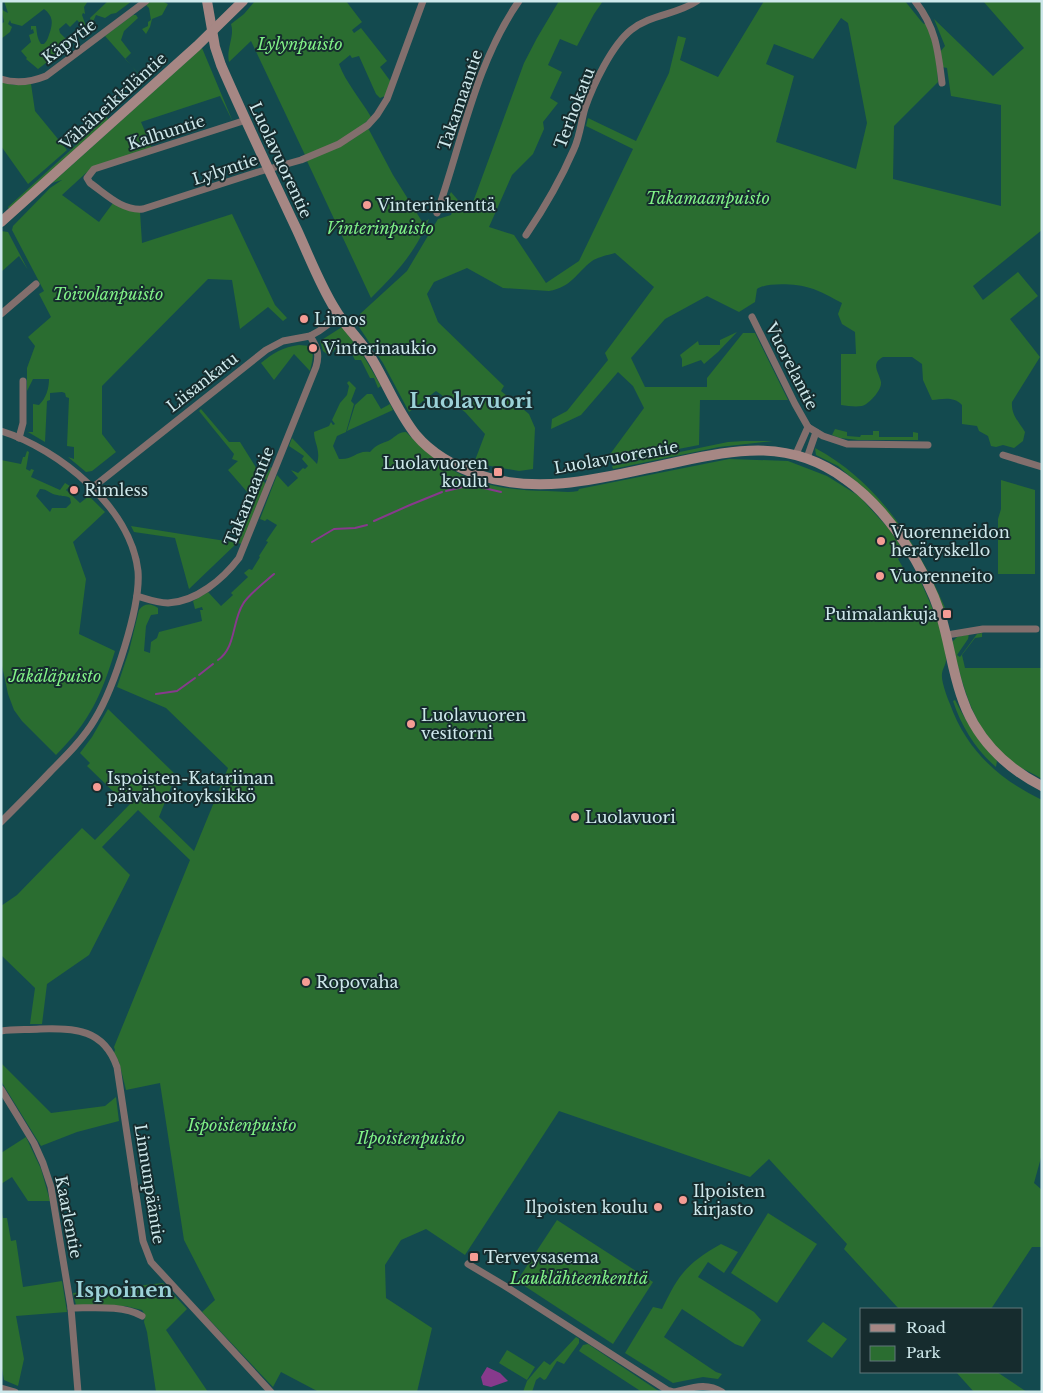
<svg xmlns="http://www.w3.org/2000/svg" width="1043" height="1393" font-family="'Libre Baskerville',serif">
	<rect width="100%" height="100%" fill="#134a4f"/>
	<!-- green -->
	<g fill="#2a6d30" fill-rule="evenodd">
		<path d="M4 1H88L84 7 85 14 83 13 82 15 86 26 84 27 77 20 70 27 66 23 59 29 60 33 68 41 70 39 71 40 69 43 70 45 38 69 26 59 27 58 21 51 31 42 29 35 34 33 33 29 31 30V26H27H36C37 33 37 38 41 44H44C48 40 48 37 50 32 53 22 53 16 44 9L22 26 11 23 10 20 8 24 12 27 10 32 1 39V24L4 22 1 8 4 11 8 13Z"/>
		<path d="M108 1H132L116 13 111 14 105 18 96 15 92 24 90 18Z"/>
		<path d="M151 1H162L168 4 162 15 152 19 150 27 146 34 142 29 148 26V22L151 20 149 8 146 5Z"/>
		<path d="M255 1H346L362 22 352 30 354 33 361 28 387 61 380 67 391 82 385 96 380 98 376 94 359 56 352 58 350 55 339 64C346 83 360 98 371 117 354 136 329 146 305 155L251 41 229 62C226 49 235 36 231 24L244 14Z"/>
		<path d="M559 1H603L594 14 577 46 560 39 548 65 562 72 550 98 558 103 543 122 544 129 533 154 512 175 489 227 514 235 546 283 579 261 633 149 586 126 588 118 636 141 669 73 678 36 686 38 680 60 718 77 764 1H905L921 21 924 24 926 23C934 41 937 62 938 82L894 126 893 179 1001 206V105L951 96 947 68 942 67 940 52 945 46 934 19 993 76 1024 48 983 1H1042V230L973 286 983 300 1018 272 1038 296 1010 319 1040 357 1012 402C1011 415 1019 422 1025 432L1023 441 1014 448 1003 445 996 447 991 446 988 436 979 431 977 426 962 424V405C954 396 942 399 932 400L923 380 922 364 912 357H883C870 364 879 372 881 382 882 390 869 404 862 406 855 407 848 406 841 405V354H856L855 332 842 324 838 314 842 303C832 298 821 291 810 288 798 284 767 282 757 289L755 302 739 312 707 296 665 319 631 358 645 387H707V378L743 333H755L788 400H700L699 445 611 462 608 457 644 408 633 386 618 372 581 415 551 429 552 419 567 411 608 360 605 353 654 287 615 253C608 255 598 257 592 261 576 273 572 287 549 291L503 288 467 268 434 282 427 294 438 322 504 386 501 391 529 414 535 428 533 469 519 471 474 463 485 434 465 412 436 391 409 412 383 363 359 327 360 314 407 271 438 219 451 215 453 209 449 196 451 192 469 213 524 63 537 38ZM841 18 848 23 867 123 856 169 776 142 794 76 766 64 774 44 813 59Z"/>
		<path d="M133 15H136L138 18 124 31 121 40 131 53 125 59 143 78 152 71H154L144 80 105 36Z"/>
		<path d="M202 48 233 122 220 96 141 122 152 148 95 167 86 173 62 195 99 222 113 203 140 212 142 243 232 214 275 305 287 318 283 321 268 307 240 329 232 280 208 279 102 386V434L116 452 92 471 86 472 68 457 74 459V447L67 446 69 398 66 397 65 393 62 392 50 393V400L47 401 45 442 28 432H33V404L39 405C46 398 49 389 49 379H33L27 391V368L35 346 28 337 51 317 39 294 44 291 12 230 13 226 50 188 62 180 52 183Z"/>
		<path d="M1 82 14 85 31 84 35 111 67 150 28 184 1 146Z"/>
		<path d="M107 117 108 120 9 210 8 207Z"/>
		<path d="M368 128 393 175 423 223 429 219C415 253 397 272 371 298L307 161 350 141Z"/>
		<path d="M1 231 8 232 28 270 19 256 1 272Z"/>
		<path d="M342 327 361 352 381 386 378 388 374 378H370L361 360H355L352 354 348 350 335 349 333 352 329 350 327 354 323 351 320 341Z"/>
		<path d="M737 332 718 352 704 364 701 360 682 367V359L680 355 698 341 699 345H720V340Z"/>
		<path d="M299 345 310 346C315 354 312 362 310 371L294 354 274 380 261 363C273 353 283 347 299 345Z"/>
		<path d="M349 381 356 388 351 401 354 404 346 432 337 436 333 446 339 459C354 460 356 450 370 452 376 445 380 444 388 441 395 438 397 432 406 432 450 478 485 490 547 491 558 491 568 493 578 491L579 489 729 459 788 461 827 476 859 496 889 529 904 551 903 555 898 559 909 578 917 576 920 580C930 603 946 635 946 660 946 665 942 669 942 674 941 681 947 697 950 704 966 749 998 779 1042 800V1154L1034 1183 1042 1190V1247H1032L991 1309H899L844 1249 847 1244 769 1159 750 1177 559 1111 465 1255 426 1229 401 1240 385 1265 386 1298 432 1328 417 1392H319L281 1372 273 1387 202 1312 215 1300 184 1240 160 1083 126 1090 119 1062 114 1053 115 1050 114 1047 190 860 138 810 102 847 130 875 89 955 47 984 42 1024H30L35 988 1 955V906L17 895 82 828 95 840 131 803 125 797 122 800 87 766 90 763 80 753 92 737 108 709 176 775 159 817 194 851 228 768 166 708 117 687 129 651 139 610C144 603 151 603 158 608V614L151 615 146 626 144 651 150 653 151 642 157 638 159 632 202 621 200 610H203L202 607 195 609 193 601 208 592 221 606 233 595 231 593 248 577 244 573 249 569 252 570 260 557 259 556 268 542 266 541 277 525 267 519 265 521 260 519 277 475 288 487 298 478 291 470 298 473 303 468 305 469 308 466 302 459 304 456 289 446 292 438 317 464C321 449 314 443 314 432L329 426 331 422 333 425 335 424 332 420 340 403 347 395 349 386 347 383Z"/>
		<path d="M367 394H372L381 409 390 404 393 410 347 431 355 405Z"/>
		<path d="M201 409 229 442H240L260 474 266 475 271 467 272 468 268 480 263 479 266 486 242 544 237 543 189 589 175 538 134 532 131 526 238 543 255 501 228 470 238 461 232 459 234 454 199 411Z"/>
		<path d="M835 429 847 432V436L860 437 861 435H873V431H879V437H913V432L918 433V440H858L840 438 832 435Z"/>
		<path d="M744 441H773L719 447 613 469 612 466 728 442Z"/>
		<path d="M815 448C879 482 918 545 946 610H945L861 486 838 466 816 455Z"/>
		<path d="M27 451 29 452 26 469 30 471 31 469 34 470 31 477 60 490 65 483 70 486 66 490 80 503 89 496 105 512 73 542 86 579 79 634 115 651C101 696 90 721 56 755L22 721 14 710 8 694 1 661V460L21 464 23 457H25ZM40 489C48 489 50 494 57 495 63 497 65 495 70 498L71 503 66 508H52L50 512 36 496Z"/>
		<path d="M1001 480 1035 490V574H998V519L1001 509Z"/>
		<path d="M982 633V637L975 638 962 655 965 668H1042V779C1032 773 1020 768 1011 762 973 731 963 687 952 642L957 637 969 634 968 639 957 655 960 657 977 634Z"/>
		<path d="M955 700C966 722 980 743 997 761L996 767C976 750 961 726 953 701Z"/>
		<path d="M1 1063 51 1113 105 1106 116 1097 119 1121 77 1132 41 1146 1 1081Z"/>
		<path d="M26 1137 41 1169 50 1201H28L12 1177 1 1184V1153Z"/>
		<path d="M1 1209 3 1218H7L11 1241 16 1240 23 1287 62 1281 67 1312 16 1316 24 1359 18 1386 4 1380 1 1363Z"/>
		<path d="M768 1213 817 1244 777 1303 731 1273Z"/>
		<path d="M557 1220 653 1282 613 1344 517 1281Z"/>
		<path d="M721 1244 738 1252 724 1273 708 1262 698 1277 754 1312 761 1320 743 1347 735 1344 682 1309 664 1337 716 1372 722 1374 718 1379 703 1377 673 1383 625 1353 653 1307 662 1309C679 1274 686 1264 721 1244Z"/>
		<path d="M163 1283 187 1309 166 1330 208 1392H156L147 1332 144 1322 145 1315 142 1310 125 1306 76 1305 73 1293Z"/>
		<path d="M823 1322 847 1339 832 1358 807 1341Z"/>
		<path d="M576 1337 579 1339V1343L564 1364 557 1361 546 1379 544 1380 540 1377 536 1380 532 1392H523L527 1381 544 1361 550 1365Z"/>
		<path d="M588 1344 660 1392H642L579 1351 583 1345Z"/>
		<path d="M507 1350 535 1367 527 1380 499 1363Z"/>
		<path d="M956 1372H997L1027 1392H974Z"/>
	</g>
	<!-- water -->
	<path fill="#873a8c" d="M487 1367 500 1373 508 1381 491 1387 483 1385 481 1377Z"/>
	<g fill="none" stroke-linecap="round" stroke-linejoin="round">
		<!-- stream -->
		<g stroke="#873a8c" stroke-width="2">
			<path d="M446 491 471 485 501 492"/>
			<path d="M374 521 410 505 442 492"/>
			<path d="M312 542 334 529 355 528 367 525"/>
			<path d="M218 660C236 648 232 621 243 604 248 595 266 581 274 574"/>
			<path d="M199 675 213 664"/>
			<path d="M156 694 177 691 195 678"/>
		</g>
		<!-- street -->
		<g stroke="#826f6d" stroke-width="7">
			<path d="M915 1C936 28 938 50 942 83"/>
			<path d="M1 79C16 84 31 82 46 76L146 1"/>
			<path d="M246 120 94 169 87 178 90 183C106 194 122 211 143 209L258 172 301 160 339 144 368 125 377 115 387 99 423 1"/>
			<path d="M437 213C462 142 475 64 519 1"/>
			<path d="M526 235C545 207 561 179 574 149 580 136 581 122 585 108 593 85 612 45 631 30 651 14 677 15 697 1"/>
			<path d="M1 314 36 284"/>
			<path d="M752 317 795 404 808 427 823 436 847 444 928 445"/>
			<path d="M1 431C59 449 131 508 138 571 141 606 114 688 95 719 84 738 67 755 51 771 35 788 18 805 1 822"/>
			<path d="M19 438 23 423V381"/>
			<path d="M796 454 808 427"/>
			<path d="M1003 455 1042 467"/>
			<path d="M807 458 816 432"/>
			<path d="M92 488 266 350 283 341 310 336 319 331 340 316"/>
			<path d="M137 596C147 599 157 603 168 603 196 602 223 579 239 558L316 367C320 354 317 347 310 336"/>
			<path d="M947 635 983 629H1036"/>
			<path d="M1 1031C14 1029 27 1030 40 1029 75 1028 104 1029 117 1067L143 1241 151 1262 271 1392"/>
			<path d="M1 1089 34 1143 43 1163 51 1187 71 1308 78 1392"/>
			<path d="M468 1264 505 1286 667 1390 674 1392"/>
			<path d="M71 1308C93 1308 123 1305 142 1316"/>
			<path d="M1 1388 15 1392"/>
			<path d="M675 1392C692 1388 706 1382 722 1392"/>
		</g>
		<!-- secondary -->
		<g stroke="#a68784" stroke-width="10">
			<path d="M207 1 215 47 221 65C245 120 271 175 297 230 309 256 320 285 335 309 345 327 362 341 372 359 387 384 398 413 416 435 432 454 456 467 479 475 544 497 613 475 677 462 738 449 791 439 845 479 888 509 925 567 941 616 949 642 952 669 961 695 974 736 1004 767 1042 786"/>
			<path d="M1 222 197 46 243 1"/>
		</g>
	</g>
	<!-- markers -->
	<g fill="#f59c94" stroke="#162c2e" stroke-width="2">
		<circle cx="367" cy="205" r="5"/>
		<circle cx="304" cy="319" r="5"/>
		<circle cx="313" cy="348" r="5"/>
		<rect x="493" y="467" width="10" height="10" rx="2.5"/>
		<circle cx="74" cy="490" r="5"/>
		<circle cx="881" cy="541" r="5"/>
		<circle cx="880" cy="576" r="5"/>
		<rect x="942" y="609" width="10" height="10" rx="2.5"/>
		<circle cx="411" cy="724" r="5"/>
		<circle cx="97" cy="787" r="5"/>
		<circle cx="575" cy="817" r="5"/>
		<circle cx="306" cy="982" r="5"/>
		<circle cx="683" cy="1200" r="5"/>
		<circle cx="658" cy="1207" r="5"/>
		<rect x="469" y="1252" width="10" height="10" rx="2.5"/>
	</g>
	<g text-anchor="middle" stroke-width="4" stroke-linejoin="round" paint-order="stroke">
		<!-- street labels -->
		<g font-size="16" fill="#cee8eb" stroke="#162c2e">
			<text transform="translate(69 41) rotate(-37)" y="6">Käpytie</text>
			<text transform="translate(460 100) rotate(-71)" y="6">Takamaantie</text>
			<text transform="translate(113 101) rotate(-42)" y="6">Vähäheikkiläntie</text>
			<text transform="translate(574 108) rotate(-69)" y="6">Terhokatu</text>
			<text transform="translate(166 132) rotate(-18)" y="6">Kalhuntie</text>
			<text transform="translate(281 160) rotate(65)" y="6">Luolavuorentie</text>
			<text transform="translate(225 169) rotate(-18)" y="6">Lylyntie</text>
			<text transform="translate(792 366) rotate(63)" y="6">Vuorelantie</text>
			<text transform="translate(202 382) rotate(-38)" y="6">Liisankatu</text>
			<text transform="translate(616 457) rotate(-10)" y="6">Luolavuorentie</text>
			<text transform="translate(249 496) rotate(-68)" y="6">Takamaantie</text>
			<text transform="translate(150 1184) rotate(81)" y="6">Linnunpääntie</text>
			<text transform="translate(69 1217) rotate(79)" y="6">Kaarlentie</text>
		</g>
		<!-- park labels -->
		<g font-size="16" font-style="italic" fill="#80f186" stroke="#162c2e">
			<text x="300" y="50">Lylynpuisto</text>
			<text x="708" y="204">Takamaanpuisto</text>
			<text x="380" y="234">Vinterinpuisto</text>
			<text x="108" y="300">Toivolanpuisto</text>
			<text x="55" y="682">Jäkäläpuisto</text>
			<text x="242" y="1131">Ispoistenpuisto</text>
			<text x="411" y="1144">Ilpoistenpuisto</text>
			<text x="579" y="1284">Lauklähteenkenttä</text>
		</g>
		<!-- poi labels -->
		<g font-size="16" fill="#cee8eb" stroke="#162c2e" text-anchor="start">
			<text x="377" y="211">Vinterinkenttä</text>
			<text x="314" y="325">Limos</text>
			<text x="323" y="354">Vinterinaukio</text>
			<text x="488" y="469" text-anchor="end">Luolavuoren<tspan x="488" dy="18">koulu</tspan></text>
			<text x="84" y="496">Rimless</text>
			<text x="891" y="538">Vuorenneidon<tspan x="891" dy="18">herätyskello</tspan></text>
			<text x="890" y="582">Vuorenneito</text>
			<text x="937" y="620" text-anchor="end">Puimalankuja</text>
			<text x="421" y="721">Luolavuoren<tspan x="421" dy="18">vesitorni</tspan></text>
			<text x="107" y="784">Ispoisten-Katariinan<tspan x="107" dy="18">päivähoitoyksikkö</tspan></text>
			<text x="585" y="823">Luolavuori</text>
			<text x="316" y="988">Ropovaha</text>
			<text x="693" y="1197">Ilpoisten<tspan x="693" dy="18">kirjasto</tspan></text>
			<text x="648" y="1213" text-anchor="end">Ilpoisten koulu</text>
			<text x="484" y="1263">Terveysasema</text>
		</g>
		<!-- district labels -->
		<g font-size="21" font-weight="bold" fill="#9cd2d8" stroke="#162c2e">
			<text x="471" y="408">Luolavuori</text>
			<text x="124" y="1297">Ispoinen</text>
		</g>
	</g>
	<!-- border -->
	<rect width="1043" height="1393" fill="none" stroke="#cee8eb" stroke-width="5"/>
	<!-- legend -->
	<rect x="860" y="1308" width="162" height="65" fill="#162c2e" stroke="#60777a"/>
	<rect x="870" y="1324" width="25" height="8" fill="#a68784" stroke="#60777a"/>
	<text x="906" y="1333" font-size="15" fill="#cee8eb">Road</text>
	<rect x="870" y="1346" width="25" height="15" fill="#2a6d30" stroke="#60777a"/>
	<text x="906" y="1358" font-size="15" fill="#cee8eb">Park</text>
</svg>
